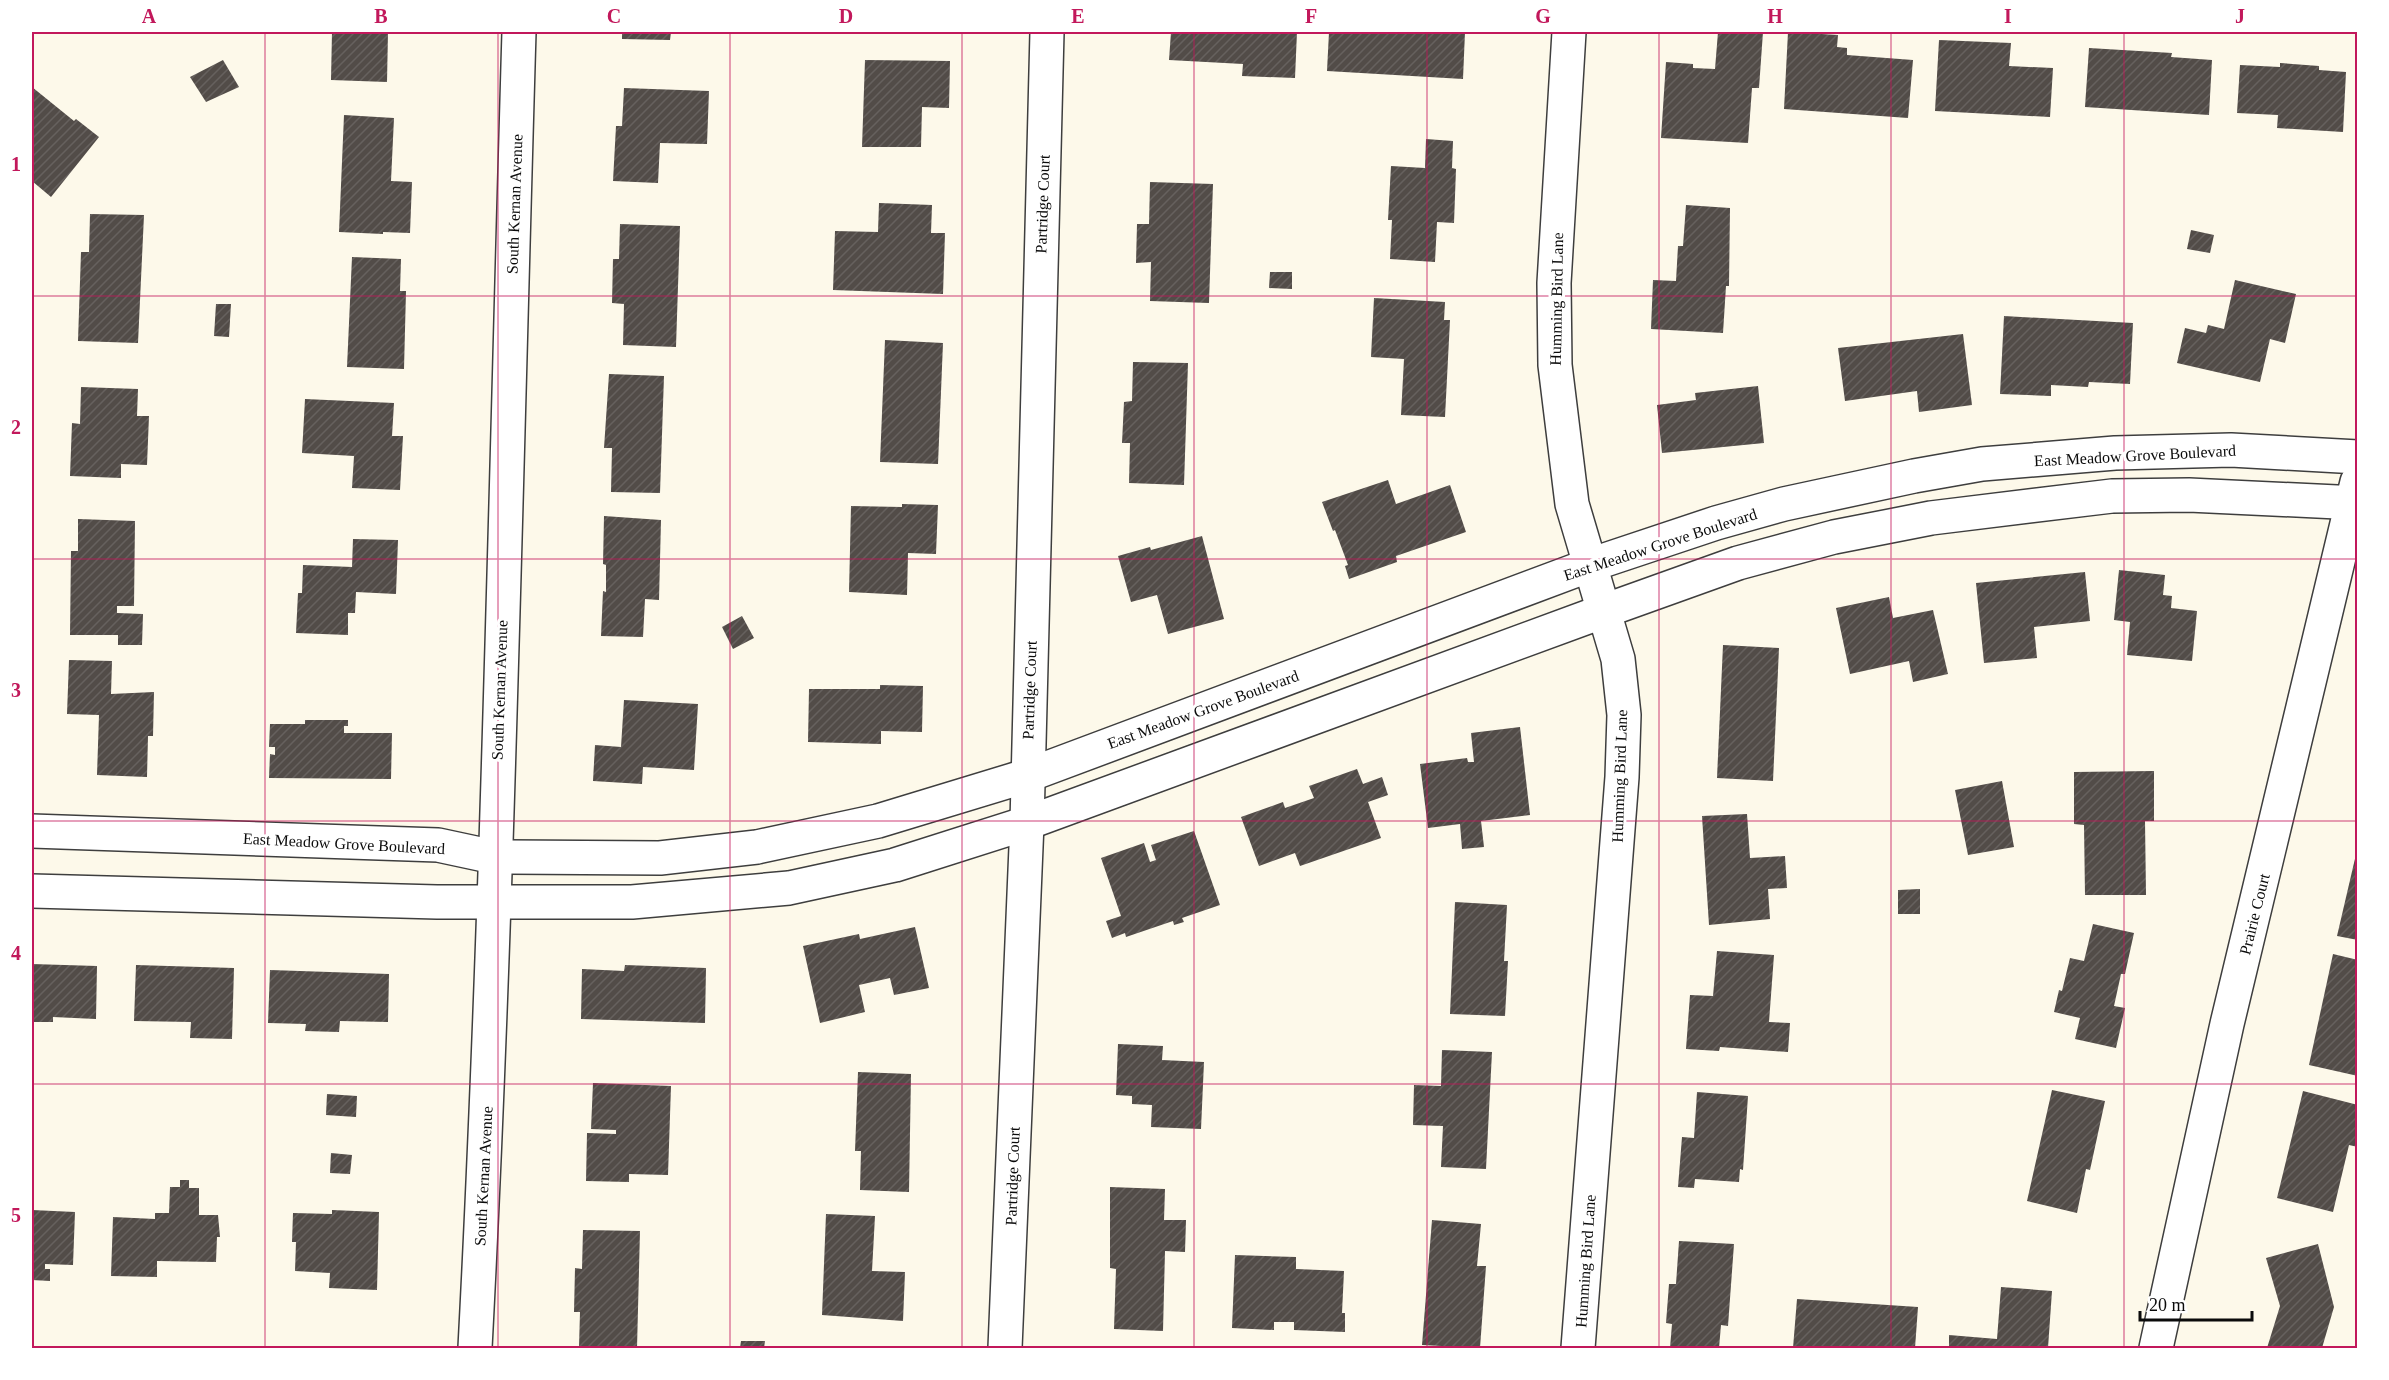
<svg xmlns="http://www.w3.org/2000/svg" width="2389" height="1380" font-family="'Times New Roman',serif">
	<defs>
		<pattern id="building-hatch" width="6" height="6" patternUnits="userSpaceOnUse" patternTransform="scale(1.5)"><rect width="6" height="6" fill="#524c48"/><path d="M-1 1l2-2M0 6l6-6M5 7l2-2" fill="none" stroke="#66615e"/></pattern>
	</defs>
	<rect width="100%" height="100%" fill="#fdf9ea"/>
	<!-- building -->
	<g fill="url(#building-hatch)">
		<path d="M332 32H388L387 82 331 80Z"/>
		<path d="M622 32H671L670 40 622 39Z"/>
		<path d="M1171 32H1297L1295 78 1242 76 1243 64 1169 60Z"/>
		<path d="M1329 32H1465L1463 79 1327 71Z"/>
		<path d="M1718 32H1763L1759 88H1752L1748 143 1661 138 1666 62 1693 64V68L1715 69Z"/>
		<path d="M1788 32 1838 35 1837 47 1847 48V55L1913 60 1908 118 1784 109Z"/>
		<path d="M1939 40 2011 43 2009 66 2053 68 2050 117 1935 111Z"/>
		<path d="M2089 48 2172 53 2171 57 2212 60 2209 115 2085 107Z"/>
		<path d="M223 60 239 87 206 102 190 77Z"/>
		<path d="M865 60 950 61 949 108 922 107 921 147H862Z"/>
		<path d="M2280 63 2319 66V70L2346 72 2343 132 2277 128 2278 115 2237 113 2240 65 2280 67Z"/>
		<path d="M32 87 74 121 76 119 99 137 51 197 32 181Z"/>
		<path d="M624 88 709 91 707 144 660 143 658 183 613 181 616 126H622Z"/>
		<path d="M344 115 394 118 391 181 412 182 410 233 383 232V234L339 232Z"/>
		<path d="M1426 139 1453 141 1452 168 1456 169 1454 223 1437 222 1435 262 1390 259 1392 220H1388L1391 166 1425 168Z"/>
		<path d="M1150 182 1213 184 1209 303 1150 301 1151 262 1136 263 1137 224H1149Z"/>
		<path d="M879 203 932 205 931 233H945L943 294 833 290 835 231 878 232Z"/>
		<path d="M1686 205 1730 208 1729 286H1726L1723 333 1651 329 1653 280 1676 281 1678 246H1683Z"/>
		<path d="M90 214 144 215 138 343 78 341 81 252H89Z"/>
		<path d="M620 224 680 226 676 347 623 345 624 304 612 303 613 259H619Z"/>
		<path d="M2191 230 2214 235 2210 253 2187 249Z"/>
		<path d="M352 257 401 259 400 291H406L404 369 347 367Z"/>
		<path d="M1270 272H1292V289L1269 288Z"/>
		<path d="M2235 280 2296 294 2285 343 2270 339 2260 382 2177 363 2185 328 2206 333 2208 325 2224 329Z"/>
		<path d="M1374 298 1445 302 1444 320H1450L1445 417 1401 415 1404 359 1371 357Z"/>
		<path d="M216 304H231L229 337 214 336Z"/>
		<path d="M2004 316 2133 323 2130 384 2089 382 2088 387 2051 385V396L2000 394Z"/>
		<path d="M1963 334 1972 405 1919 412 1917 391 1845 401 1838 348Z"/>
		<path d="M885 340 943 343 938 464 880 462Z"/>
		<path d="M1133 362 1188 363 1184 485 1129 483 1130 443H1122L1124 402 1132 401Z"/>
		<path d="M609 374 664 376 660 493 611 492 612 448H604Z"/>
		<path d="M1758 386 1764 443 1662 453 1657 405 1696 400 1695 393Z"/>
		<path d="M81 387 138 389 137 416H149L147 465 121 464V478L70 476 72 423 80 424Z"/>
		<path d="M305 399 394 403 392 436H403L400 490 352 488 354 456 302 453Z"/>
		<path d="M1388 480 1396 504 1450 485 1466 532 1396 556 1397 562 1349 579 1345 566 1348 565 1335 530 1333 531 1322 502Z"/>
		<path d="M902 504 938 505 936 554 908 553 907 595 849 592 851 506 902 507Z"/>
		<path d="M604 516 661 520 659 600 645 599 643 637 601 636 603 591 606 592V565L603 564Z"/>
		<path d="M78 519 135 521 134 606H117V613L143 614 142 645H118V635H70L71 551H78Z"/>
		<path d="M1202 536 1224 619 1168 634 1157 595 1131 602 1118 556 1150 547 1151 550Z"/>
		<path d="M353 539 398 540 396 594 356 592 355 613H348V635L296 633 298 593H302L303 565 352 567Z"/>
		<path d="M2119 570 2165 575 2163 595 2172 596 2171 608 2197 611 2192 661 2127 655 2130 622 2114 620Z"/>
		<path d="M2085 572 2090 621 2034 627 2037 658 1984 663 1976 583Z"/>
		<path d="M1889 597 1893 618 1933 610 1948 674 1913 682 1909 661 1850 674 1836 608Z"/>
		<path d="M742 616 754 638 733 649 722 627Z"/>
		<path d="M1723 645 1779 648 1773 781 1717 778Z"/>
		<path d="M69 660 112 661 111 694 154 692 153 736H148L147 777 97 775 99 715 67 714Z"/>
		<path d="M880 685 923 686 922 732 881 731V744L808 742 809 689H880Z"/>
		<path d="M624 700 698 704 694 770 643 767 642 784 593 781 595 745 621 747Z"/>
		<path d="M305 720H348V726H344V733H392L391 779 269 778 270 754 275 755V747H269L270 724H305Z"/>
		<path d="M1520 727 1530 815 1481 821 1484 847 1462 849 1460 824 1428 828 1420 764 1467 758 1468 762H1474L1471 733Z"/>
		<path d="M1357 769 1363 784 1382 777 1388 795 1368 802 1381 838 1300 866 1295 853 1259 866 1241 817 1283 802 1285 808 1314 798 1309 786Z"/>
		<path d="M2154 771V821H2145L2146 895H2085L2084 825 2074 824V772Z"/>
		<path d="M2002 781 2014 847 1968 855 1955 790Z"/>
		<path d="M1747 814 1750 858 1785 856 1787 888 1768 889 1770 919 1709 925 1702 816Z"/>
		<path d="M1194 831 1220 905 1182 918 1184 922 1174 925 1173 921 1126 937 1125 933 1112 938 1106 921 1121 916 1101 858 1144 843 1150 862 1156 860 1151 845Z"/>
		<path d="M2357 850H2358V940L2337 936Z"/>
		<path d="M1920 889V914H1898V890Z"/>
		<path d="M1455 902 1507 905 1504 961H1508L1505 1016 1450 1014Z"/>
		<path d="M2093 924 2134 933 2125 974H2121L2114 1006 2125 1008 2116 1048 2075 1039 2080 1018 2054 1012 2059 990 2062 991 2070 958 2084 961Z"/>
		<path d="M915 927 929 988 894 995 890 978 859 985 865 1012 820 1023 803 946 859 934 860 939Z"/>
		<path d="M1717 951 1774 955 1769 1022 1790 1023 1788 1052 1720 1047 1719 1051 1686 1049 1690 995 1713 996Z"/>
		<path d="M2333 954 2358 960V1076L2309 1065Z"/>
		<path d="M32 964 97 966 96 1019 53 1017V1022H32Z"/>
		<path d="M136 965 234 968 232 1039 190 1038 191 1022 134 1021Z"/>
		<path d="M625 965 706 968 705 1023 581 1019 582 969 624 971Z"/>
		<path d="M270 970 389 974 388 1022 340 1021 339 1032 305 1031 306 1024 268 1023Z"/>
		<path d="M1118 1044 1163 1046 1162 1060 1204 1062 1201 1129 1151 1127 1152 1105 1132 1104V1096L1116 1095Z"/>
		<path d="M1442 1050 1492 1052 1486 1169 1441 1167 1443 1126 1413 1125 1414 1085 1441 1086Z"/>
		<path d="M858 1072 911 1074 909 1192 860 1190 861 1151H855Z"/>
		<path d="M593 1083 671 1086 668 1175 629 1174V1182L586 1181 587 1133 616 1134V1130L591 1129Z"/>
		<path d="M2052 1090 2105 1101 2090 1170 2086 1169 2077 1213 2027 1201Z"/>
		<path d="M2303 1091 2358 1105V1147L2349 1145 2333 1212 2277 1198Z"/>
		<path d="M1697 1092 1748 1096 1743 1170 1740 1169 1739 1182 1695 1179 1694 1188 1678 1187 1682 1137 1694 1138Z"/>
		<path d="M327 1094 357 1096 356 1117 326 1115Z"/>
		<path d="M331 1153 352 1155 350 1174 330 1173Z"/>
		<path d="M180 1180H189V1188H199V1215H218L220 1237H217L216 1262 157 1261V1277L111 1276 113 1217 155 1219V1213H169L170 1187H180Z"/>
		<path d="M1110 1187 1165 1189 1164 1220H1186L1185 1252 1165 1251 1163 1331 1114 1329 1116 1269 1110 1268Z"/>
		<path d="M32 1210 75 1212 73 1265 45 1264V1269H50V1281L32 1280Z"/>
		<path d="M332 1210 379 1212 377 1290 329 1288 330 1273 295 1271 296 1242H292L293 1213 332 1214Z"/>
		<path d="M826 1214 875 1216 872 1271 905 1272 903 1321 822 1315Z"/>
		<path d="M1432 1220 1481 1224 1477 1266H1486L1480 1348 1422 1345Z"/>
		<path d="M583 1230 640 1231 637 1348 579 1347 580 1312H574L575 1268 582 1269Z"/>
		<path d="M1679 1241 1734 1244 1728 1326 1721 1325 1719 1348H1670L1672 1324 1666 1323 1669 1284H1676Z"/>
		<path d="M2318 1244 2334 1307 2322 1348H2267L2280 1306 2266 1258Z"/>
		<path d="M1235 1255 1296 1257V1269L1344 1271 1342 1313H1345V1332L1294 1330V1322H1274V1330L1232 1328Z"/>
		<path d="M2001 1287 2052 1291 2048 1348H1949V1335L1997 1339Z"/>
		<path d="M1797 1299 1918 1307 1915 1348H1793Z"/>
		<path d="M741 1341H765L764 1348H740Z"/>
	</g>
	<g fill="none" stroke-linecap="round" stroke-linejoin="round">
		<!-- street casing -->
		<g stroke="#3e3e3e" stroke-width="36">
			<g id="street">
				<path d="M1569 32 1554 283 1555 365 1572 504 1618 659 1624 715 1622 777 1578 1348"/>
				<path d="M32 831 438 845 494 857 660 858 757 847 878 821 1026 776 1590 565 1716 523 1784 504 1914 476 1982 464 2115 453 2231 450 2358 457"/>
				<path d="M32 891 437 902H632L789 888 895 865 1027 823 1604 611 1738 563 1834 537 1931 518 2112 496 2189 495 2358 503"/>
				<path d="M475 1348C498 910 506 470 519 32"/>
				<path d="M1005 1348 1027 823 1047 32"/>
				<path d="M2156 1348 2227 1024 2357 482"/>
			</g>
		</g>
		<!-- street -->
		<use href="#street" stroke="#fff" stroke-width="33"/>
	</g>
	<!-- grid -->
	<path fill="none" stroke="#c2185b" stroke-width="1.5" stroke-opacity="0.55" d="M265 32V1348M498 32V1348M730 32V1348M962 32V1348M1194 32V1348M1427 32V1348M1659 32V1348M1891 32V1348M2124 32V1348M32 296H2358M32 559H2358M32 821H2358M32 1084H2358"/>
	<g text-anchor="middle" stroke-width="6" stroke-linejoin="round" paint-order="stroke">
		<!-- street labels -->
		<g font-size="16" fill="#0b0b0b" stroke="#fff">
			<text transform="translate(514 204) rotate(-88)" y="6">South Kernan Avenue</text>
			<text transform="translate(1042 204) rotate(-88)" y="6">Partridge Court</text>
			<text transform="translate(1556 299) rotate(-89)" y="6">Humming Bird Lane</text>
			<text transform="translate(2135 455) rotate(-3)" y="6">East Meadow Grove Boulevard</text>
			<text transform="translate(1660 544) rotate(-18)" y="6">East Meadow Grove Boulevard</text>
			<text transform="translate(499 690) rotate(-88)" y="6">South Kernan Avenue</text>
			<text transform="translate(1029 690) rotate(-88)" y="6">Partridge Court</text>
			<text transform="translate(1203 709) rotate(-20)" y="6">East Meadow Grove Boulevard</text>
			<text transform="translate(1619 776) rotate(-88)" y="6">Humming Bird Lane</text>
			<text transform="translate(344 843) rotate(3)" y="6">East Meadow Grove Boulevard</text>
			<text transform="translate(2254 914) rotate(-76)" y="6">Prairie Court</text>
			<text transform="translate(483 1176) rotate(-87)" y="6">South Kernan Avenue</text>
			<text transform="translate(1012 1176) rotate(-88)" y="6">Partridge Court</text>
			<text transform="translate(1585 1261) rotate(-86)" y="6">Humming Bird Lane</text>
		</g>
	</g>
	<!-- border -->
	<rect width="2389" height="1380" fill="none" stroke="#ffffff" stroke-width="66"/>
	<!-- scale -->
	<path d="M2140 1311v9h112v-9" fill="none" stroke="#0b0b0b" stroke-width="3"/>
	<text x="2149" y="1311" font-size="18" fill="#0b0b0b" stroke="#ffffff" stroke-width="4.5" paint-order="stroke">20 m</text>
	<rect x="33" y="33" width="2323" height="1314" fill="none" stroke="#c2185b" stroke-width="2"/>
	<g font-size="20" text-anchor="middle" font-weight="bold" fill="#c2185b">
		<text x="149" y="23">A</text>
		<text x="381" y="23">B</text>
		<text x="614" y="23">C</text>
		<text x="846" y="23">D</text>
		<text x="1078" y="23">E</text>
		<text x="1311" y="23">F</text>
		<text x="1543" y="23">G</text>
		<text x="1775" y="23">H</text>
		<text x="2008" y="23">I</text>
		<text x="2240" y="23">J</text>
		<text x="16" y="171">1</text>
		<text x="16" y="434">2</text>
		<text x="16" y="697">3</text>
		<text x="16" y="960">4</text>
		<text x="16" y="1222">5</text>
	</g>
</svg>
